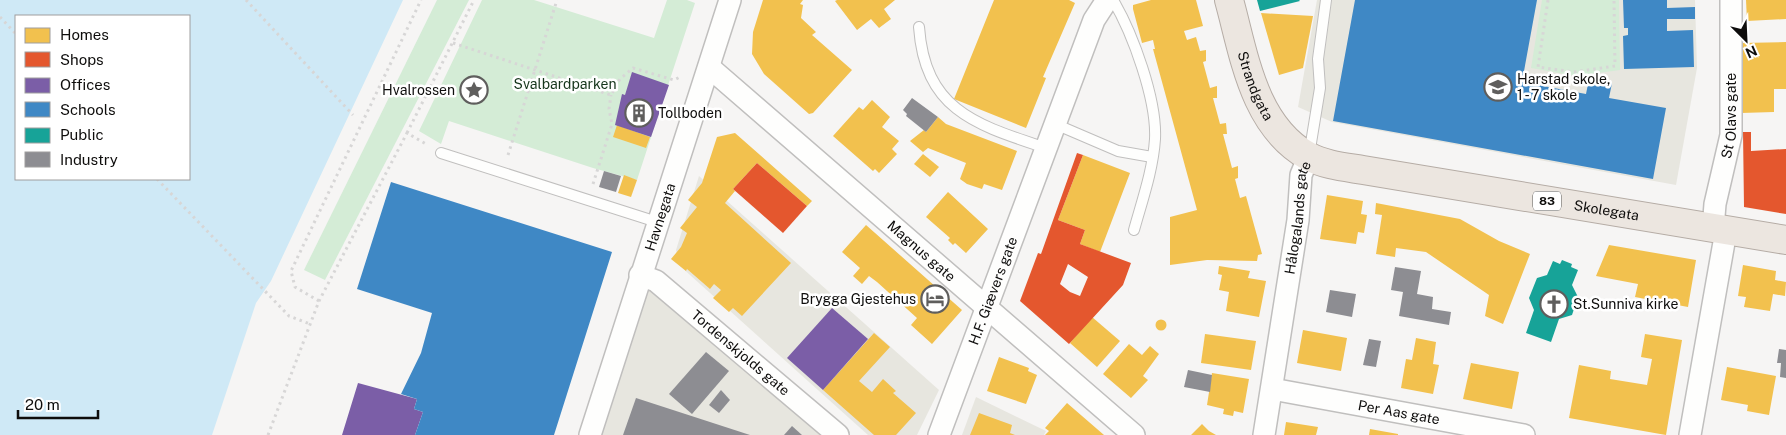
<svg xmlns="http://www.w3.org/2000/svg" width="1786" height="435" font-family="'Public Sans',sans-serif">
	<rect width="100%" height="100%" fill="#f6f5f4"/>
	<!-- built -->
	<g fill="#e7e6df">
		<path d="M1317 0H1695L1697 68 1676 185 1332 122 1298 107Z"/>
		<path d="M699 176 939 390 917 435H868L680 266 676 250Z"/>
		<path d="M645 287 821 435H591Z"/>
		<path d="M976 397 1046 431 1044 435H962Z"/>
	</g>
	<!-- green -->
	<g fill="#d4ecd6">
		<path d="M437 0H469L325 280 304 270Z"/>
		<path d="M482 0H534L654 38 667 0H687L695 3 637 180 593 168 449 121 441 144 419 131Z"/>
		<path d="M1542 0H1619L1620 70 1576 76 1531 68Z"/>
	</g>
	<!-- water -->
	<path fill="#cfe9f6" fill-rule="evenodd" d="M0 0H403L271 281 256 303 212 435H0ZM16 16H189V179H16Z"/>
	<!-- homes -->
	<g fill="#f2c14e">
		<path d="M763 0H803L800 4 803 5 801 18 816 32 812 35 852 70 813 113 809 114 764 74 752 54 753 32Z"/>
		<path d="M837 0H895L884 9 891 19 879 28 871 19 857 30 835 1Z"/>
		<path d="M994 0H1069L1075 3 1043 77 1046 78 1026 128 954 99Z"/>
		<path d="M1151 0H1196L1203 26 1184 31 1187 40 1196 37 1200 51 1206 50V61L1203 62 1210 88 1217 86V98H1213L1220 124 1226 123 1227 134H1223L1232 168 1238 166V178L1235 179 1240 198 1246 196 1262 254 1258 255 1257 261 1207 260 1170 265V217L1197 210 1153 49H1155L1153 40 1142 43 1133 9V5Z"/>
		<path d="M1746 0H1786V19L1747 21Z"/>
		<path d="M1261 13 1313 16 1303 68 1279 75Z"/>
		<path d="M1786 42V89H1774V112L1741 113V43Z"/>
		<path d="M872 100 890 117 882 127 899 141 892 149 897 154 879 173 875 169 873 171 833 136 859 107 863 110Z"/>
		<path d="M938 117 946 124 1017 151 1002 190 984 184 982 189 967 184 960 179 966 163 928 148 923 152 910 141 924 130 926 132Z"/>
		<path d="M617 125 650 137 646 148 613 137Z"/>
		<path d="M735 133 812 201 807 206 757 163 733 189 735 191 725 203 791 263 742 316 733 308 729 312 713 298 721 290 714 284 710 289 687 269 686 271 671 259 681 247 687 233 680 228 697 207 688 200 702 183 717 137Z"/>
		<path d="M923 154 939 167 930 177 914 164Z"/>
		<path d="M1083 155 1130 173 1100 252 1080 244 1085 230 1058 220Z"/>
		<path d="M624 175 637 180 631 197 618 193Z"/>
		<path d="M948 192 988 229 966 253 955 243 953 245 948 240 950 238 926 217Z"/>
		<path d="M1327 195 1363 201 1361 214 1367 215 1364 233 1358 232 1356 244 1320 239Z"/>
		<path d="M1376 203 1460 219 1499 241 1530 254 1503 324 1485 316 1489 295 1426 252 1396 248 1395 257 1376 254 1382 215 1375 214Z"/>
		<path d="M866 225 962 310 932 344 911 325 917 318 877 282 869 276 862 284 853 276 860 268 842 252Z"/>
		<path d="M1609 245 1696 260 1688 307 1635 297 1638 284 1596 276Z"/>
		<path d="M1743 265 1776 271 1775 280 1786 282 1785 296 1773 294 1770 311 1744 307 1746 297 1738 296Z"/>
		<path d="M1219 266 1250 271 1248 278 1266 281 1259 317 1226 311 1229 292 1219 290 1222 275 1218 274Z"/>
		<path d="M1092 317 1120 341 1097 367 1070 343Z"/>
		<circle cx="1161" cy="325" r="5.5"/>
		<path d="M1303 330 1347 338 1341 371 1297 363Z"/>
		<path d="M874 333 890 347 859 381 872 392 883 379 896 391 893 393 916 413 896 435H874L823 390Z"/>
		<path d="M1205 334 1256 341 1251 370 1201 363Z"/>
		<path d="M1645 334 1682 340 1666 435 1569 418 1579 365 1611 371 1610 379 1647 385 1652 359 1641 357Z"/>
		<path d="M1416 338 1436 342 1433 364 1439 365 1433 394 1401 388 1406 359 1412 360Z"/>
		<path d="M1129 344 1142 355 1150 346 1159 354 1143 376 1148 380 1131 398 1103 374Z"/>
		<path d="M999 357 1029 368 1028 371 1037 375 1026 404 987 391Z"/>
		<path d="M1471 363 1519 372 1512 409 1463 399Z"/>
		<path d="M1727 367 1776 376 1769 415 1747 411 1748 405 1721 400Z"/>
		<path d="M1212 373 1249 379 1243 413 1234 411 1233 416 1223 414 1224 409 1207 405Z"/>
		<path d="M1067 403 1104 435H1045L1049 431 1045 428Z"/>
		<path d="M979 413 1012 425 1010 433 1015 435H970Z"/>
		<path d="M1286 422 1318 427 1316 435H1284Z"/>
		<path d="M1202 424 1209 431 1216 435H1191Z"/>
		<path d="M1370 429 1398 434V435H1369Z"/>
	</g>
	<!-- shops -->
	<g fill="#e4572e" fill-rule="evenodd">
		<path d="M1743 132H1751V151L1786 149V214L1744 207Z"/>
		<path d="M1077 153 1083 155 1058 220 1085 230 1080 244 1131 263 1123 285 1069 344 1020 301 1038 253 1041 254ZM1068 264 1088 277 1080 296 1070 292 1060 284Z"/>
		<path d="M757 163 807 206 783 233 733 189Z"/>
	</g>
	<!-- offices -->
	<g fill="#7b5ea7">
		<path d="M632 72 669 85 651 137 615 125 622 94 625 95Z"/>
		<path d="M832 308 868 339 823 390 787 358Z"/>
		<path d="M358 383 417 399 414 409 423 412 415 435H342Z"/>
	</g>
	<!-- schools -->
	<g fill="#3f88c5">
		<path d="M1355 0H1537L1522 82 1586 94 1589 79 1612 83 1609 98 1666 108 1653 179 1333 121Z"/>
		<path d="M1623 0H1667V8L1695 7V19H1667V31L1693 30 1694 67 1624 69 1623 36 1628 35V28H1624Z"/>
		<path d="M391 182 612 252 554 435H415L423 412 414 409 417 399 401 394 421 353 432 313 357 289Z"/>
	</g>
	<!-- public -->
	<g fill="#17a398">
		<path d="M1257 0H1299L1300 1 1260 11Z"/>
		<path d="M1562 260 1572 264 1571 267 1578 270 1572 285 1578 297 1572 315 1559 319 1551 342 1526 333 1534 310 1529 298 1537 278 1547 275 1553 261 1560 264Z"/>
	</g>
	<!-- industry -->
	<g fill="#8d8d92">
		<path d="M912 98 938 117 926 132 906 116 907 114 903 110Z"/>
		<path d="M604 171 621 176 616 192 599 187Z"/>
		<path d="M1395 267 1421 271 1417 294 1433 297 1432 309 1451 312 1449 325 1399 316 1403 292 1391 290Z"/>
		<path d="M1330 290 1356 294 1352 317 1326 312Z"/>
		<path d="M1369 339 1381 341 1376 367 1363 365Z"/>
		<path d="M1779 349 1786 350V378L1780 377 1781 363H1777Z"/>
		<path d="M706 352 729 371 692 414 669 394Z"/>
		<path d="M1188 370 1212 375 1210 392 1184 387Z"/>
		<path d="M721 390 730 400 719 413 709 405Z"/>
		<path d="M636 398 750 435H623Z"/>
		<path d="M792 426 802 435H784Z"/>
	</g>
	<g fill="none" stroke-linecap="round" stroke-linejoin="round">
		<!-- service casing -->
		<g stroke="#c0bfbe" stroke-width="12">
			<g id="service">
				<path d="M1113 0C1133 34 1157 100 1155 139 1153 170 1142 201 1134 230"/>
				<path d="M919 27C925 111 977 125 1046 148"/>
				<path d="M1055 124 1118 151 1152 157"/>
				<path d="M441 153 657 222"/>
				<path d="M1309 155 1320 88 1318 59 1326 0"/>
			</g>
		</g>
		<!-- minor casing -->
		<g stroke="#c0bfbe" stroke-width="24">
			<g id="minor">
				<path id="s1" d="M709 67 1134 435"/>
				<path id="s2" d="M1713 229 1715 204 1731 135V0"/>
				<path id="s3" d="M640 275 656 281 838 435"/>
				<path id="s4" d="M1272 389 1524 435"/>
				<path id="s5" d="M590 435 730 0"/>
				<path id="s6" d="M939 435 1094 20 1107 0"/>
				<path id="s7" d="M1264 435 1298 220 1301 175 1309 156"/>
				<path d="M1690 435 1726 231"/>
			</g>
		</g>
		<!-- trunk casing -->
		<g stroke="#b5aca5" stroke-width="30">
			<g id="trunk">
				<path id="s8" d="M1229 0C1244 54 1253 125 1308 156 1324 165 1345 167 1363 170L1786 240"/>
			</g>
		</g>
		<!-- path -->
		<g stroke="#d7d6d6" stroke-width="3" stroke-dasharray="2.5 4" stroke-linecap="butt">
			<path d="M246 0 353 115"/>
			<path d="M1548 0 1538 67 1574 72 1615 66 1614 0"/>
			<path d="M0 17 16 34"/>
			<path d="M453 43 611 95 620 79 633 68 674 80 680 77"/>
			<path d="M407 133 474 0"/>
			<path d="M508 155 557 0"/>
			<path d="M157 179 289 316 310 324"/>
			<path d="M593 184 612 124 609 109 611 95"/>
			<path d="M319 301 295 287 291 271 421 0"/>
			<path d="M268 435 319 301 407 133 426 144"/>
		</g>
		<!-- service -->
		<use href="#service" stroke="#fefefd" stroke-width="10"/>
		<!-- minor -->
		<use href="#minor" stroke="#fefefd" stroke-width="21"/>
		<!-- trunk -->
		<use href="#trunk" stroke="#ece6e0" stroke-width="28"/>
	</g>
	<!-- icons -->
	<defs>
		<g id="school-ring" transform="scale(1.4375)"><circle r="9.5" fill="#fff" stroke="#5f5e5d" stroke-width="1.5"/><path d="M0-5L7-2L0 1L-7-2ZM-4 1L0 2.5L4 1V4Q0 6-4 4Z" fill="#5f5e5d"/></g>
		<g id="sight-ring" transform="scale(1.4375)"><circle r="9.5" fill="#fff" stroke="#5f5e5d" stroke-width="1.5"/><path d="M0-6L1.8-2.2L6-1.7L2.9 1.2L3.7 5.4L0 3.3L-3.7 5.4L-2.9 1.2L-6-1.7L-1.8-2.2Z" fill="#5f5e5d"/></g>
		<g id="building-ring" transform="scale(1.4375)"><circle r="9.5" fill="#fff" stroke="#5f5e5d" stroke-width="1.5"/><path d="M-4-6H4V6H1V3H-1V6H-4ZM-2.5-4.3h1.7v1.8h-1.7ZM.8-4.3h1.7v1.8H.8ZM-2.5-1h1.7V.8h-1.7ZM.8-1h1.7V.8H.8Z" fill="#5f5e5d"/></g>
		<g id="hotel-ring" transform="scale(1.4375)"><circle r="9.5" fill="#fff" stroke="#5f5e5d" stroke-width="1.5"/><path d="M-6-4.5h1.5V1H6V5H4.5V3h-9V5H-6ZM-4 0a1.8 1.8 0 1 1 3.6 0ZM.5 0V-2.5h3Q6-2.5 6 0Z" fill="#5f5e5d"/></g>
		<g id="church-ring" transform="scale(1.4375)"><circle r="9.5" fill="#fff" stroke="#5f5e5d" stroke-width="1.5"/><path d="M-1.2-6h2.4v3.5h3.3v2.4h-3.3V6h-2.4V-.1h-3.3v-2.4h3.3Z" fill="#5f5e5d"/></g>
	</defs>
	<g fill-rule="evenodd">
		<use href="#school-ring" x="1498" y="87"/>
		<use href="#sight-ring" x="474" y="90"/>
		<use href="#building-ring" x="639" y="113"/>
		<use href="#hotel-ring" x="935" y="299"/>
		<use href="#church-ring" x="1554" y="304"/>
	</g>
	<g text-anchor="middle" stroke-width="5" stroke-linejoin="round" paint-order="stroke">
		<!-- shield labels -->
		<rect fill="#fff" stroke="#565655" stroke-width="1" x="1533" y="191.5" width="28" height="19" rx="4"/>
		<g font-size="12" font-weight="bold" fill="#0e0d0c">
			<text x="1547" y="205">83</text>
		</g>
		<!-- poi labels -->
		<g font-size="14" fill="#0e0d0c" stroke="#fff" text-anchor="start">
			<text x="1517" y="84">Harstad skole,<tspan x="1517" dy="16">1 - 7 skole</tspan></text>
			<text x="455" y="95" text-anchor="end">Hvalrossen</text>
			<text x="658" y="118">Tollboden</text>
			<text x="916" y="304" text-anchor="end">Brygga Gjestehus</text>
			<text x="1573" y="309">St.Sunniva kirke</text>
		</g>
		<!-- park labels -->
		<g font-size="14" fill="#15351b" stroke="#fff">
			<text x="565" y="89">Svalbardparken</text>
		</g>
		<!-- street labels -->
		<g font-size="14" fill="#0e0d0c" stroke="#fff">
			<text dy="5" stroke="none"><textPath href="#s8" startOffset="90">Strandgata</textPath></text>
			<text dy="5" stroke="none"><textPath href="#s2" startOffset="115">St Olavs gate</textPath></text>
			<text dy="5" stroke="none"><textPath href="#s8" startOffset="484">Skolegata</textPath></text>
			<text dy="5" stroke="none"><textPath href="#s5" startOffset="229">Havnegata</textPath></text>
			<text dy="5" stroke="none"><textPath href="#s7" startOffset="220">Hålogalands gate</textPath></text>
			<text dy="5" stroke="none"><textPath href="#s1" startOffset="281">Magnus gate</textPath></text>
			<text dy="5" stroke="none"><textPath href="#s6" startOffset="154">H.F. Giævers gate</textPath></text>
			<text dy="5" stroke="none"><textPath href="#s3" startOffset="128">Tordenskjolds gate</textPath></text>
			<text dy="5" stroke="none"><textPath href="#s4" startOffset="129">Per Aas gate</textPath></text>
		</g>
	</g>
	<!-- legend -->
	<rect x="15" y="15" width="175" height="165" fill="#ffffff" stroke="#9f9e9e"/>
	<rect x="25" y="28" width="25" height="15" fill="#f2c14e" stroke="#9f9e9e"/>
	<text x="60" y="40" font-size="15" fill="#0e0d0c">Homes</text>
	<rect x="25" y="52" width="25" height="15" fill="#e4572e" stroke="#9f9e9e"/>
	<text x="60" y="65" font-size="15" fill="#0e0d0c">Shops</text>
	<rect x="25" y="78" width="25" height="15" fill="#7b5ea7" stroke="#9f9e9e"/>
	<text x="60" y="90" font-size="15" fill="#0e0d0c">Offices</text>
	<rect x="25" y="102" width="25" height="15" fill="#3f88c5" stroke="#9f9e9e"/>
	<text x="60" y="115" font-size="15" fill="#0e0d0c">Schools</text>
	<rect x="25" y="128" width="25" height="15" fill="#17a398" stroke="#9f9e9e"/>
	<text x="60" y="140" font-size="15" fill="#0e0d0c">Public</text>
	<rect x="25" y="152" width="25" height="15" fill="#8d8d92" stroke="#9f9e9e"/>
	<text x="60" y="165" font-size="15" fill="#0e0d0c">Industry</text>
	<!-- north arrow -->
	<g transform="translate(1746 40) rotate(156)" stroke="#ffffff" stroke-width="4" paint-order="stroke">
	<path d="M0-4L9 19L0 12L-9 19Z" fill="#0e0d0c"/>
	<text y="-8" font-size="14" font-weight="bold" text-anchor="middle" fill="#0e0d0c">N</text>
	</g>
	<!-- scale -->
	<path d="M18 410v8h80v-8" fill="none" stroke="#0e0d0c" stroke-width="2.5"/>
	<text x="25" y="410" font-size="15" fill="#0e0d0c" stroke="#ffffff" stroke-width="4" paint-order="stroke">20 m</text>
</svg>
